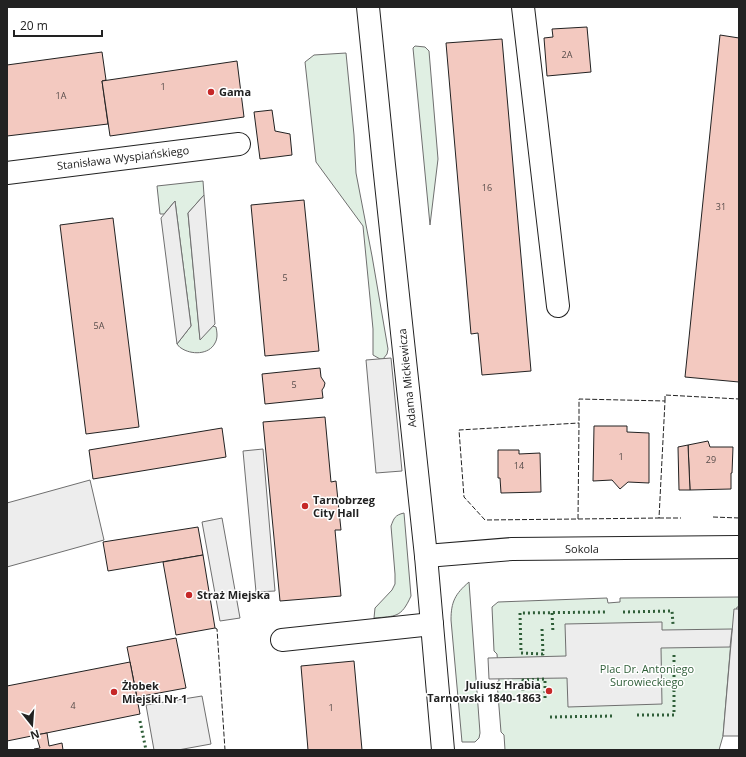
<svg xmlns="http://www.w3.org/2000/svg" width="746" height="757" font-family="'Open Sans',sans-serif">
	<rect width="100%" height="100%" fill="#fff"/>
	<!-- green -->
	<g fill="#e0efe3" stroke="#6f6f6f">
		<path d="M415 46 425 47 429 51 438 159 430 225 413 48Z"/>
		<path d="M346 53 354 135 356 173 372 256 388 349 387 354 383 359H380L373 355V329L363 226 316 162 305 62 314 55Z"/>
		<path d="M203 181 204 195 188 213 200 339 213 326 216 327C217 332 218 338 215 343 209 355 191 355 181 348 179 347 178 345 177 344L191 326 175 201 164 214H160L157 186Z"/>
		<path d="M404 513 411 596C401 618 396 616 374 618L375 608 392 590 395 584V574L391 526C394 518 395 515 404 513Z"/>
		<path d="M469 582 480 733 479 738 475 742H462L451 620C451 602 455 594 469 582Z"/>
		<path d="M739 597V607H737L733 629H732L723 736 719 750H505L504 735 501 732 497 682 499 681 497 654 494 651 492 607 498 602 607 598 608 603 620 602V598Z"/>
	</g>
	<!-- parking -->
	<g fill="#ededed" stroke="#6f6f6f">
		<path d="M204 195 215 324 200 340 188 213Z"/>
		<path d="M175 201 191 326 177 344 161 218Z"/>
		<path d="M391 358 402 471 376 473 366 360Z"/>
		<path d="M263 449 275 591 256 592 243 451Z"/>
		<path d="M90 480 104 540 7 567V503Z"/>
		<path d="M222 518 240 618 220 621 202 522Z"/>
		<path d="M734 609H739V736H723Z"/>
		<path d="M662 622V630L732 629 730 647 661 648 662 704 568 707 567 678 489 679 488 658 566 656 565 624Z"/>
		<path d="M202 696 211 744 178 750H154L146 705Z"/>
	</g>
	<!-- building -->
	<g fill="#f3c9c0" stroke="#222">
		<path d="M587 27 591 72 547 76 544 38 553 37 552 29Z"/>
		<path d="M720 35 739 38V382L685 377Z"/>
		<path d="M502 39 531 371 482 375 478 333 471 334 446 43Z"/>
		<path d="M102 52 106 80 102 81 108 124 7 136V65Z"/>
		<path d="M237 61 244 117 110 136 102 81Z"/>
		<path d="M272 110 275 131 290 134 292 155 260 159 254 112Z"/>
		<path d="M304 200 319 351 265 356 251 205Z"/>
		<path d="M113 218 139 427 86 434 60 225Z"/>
		<path d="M320 368 321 377 325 383 324 387 322 390 323 398 265 404 262 374Z"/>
		<path d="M325 417 331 482 336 481 341 530H335L341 596 280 601 263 422Z"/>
		<path d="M594 426H627V432L649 433V483L628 482 620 489 612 480 593 481Z"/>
		<path d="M222 428 226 457 93 479 89 450Z"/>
		<path d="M708 441 710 447H733L732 473H731V489L690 490 688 445Z"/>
		<path d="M688 445 690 490H679L678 447Z"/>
		<path d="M498 450H519V454L540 453 541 492 501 493 500 478H498Z"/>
		<path d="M198 527 203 555 108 571 103 542Z"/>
		<path d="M203 555 215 628 176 635 163 562Z"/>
		<path d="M176 638 186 688 137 697 127 647Z"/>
		<path d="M354 661 362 750H308L301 666Z"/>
		<path d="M130 662 140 714 7 741V686Z"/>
		<path d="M47 733 49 746 62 743 63 750H34V749L40 748 36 735Z"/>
	</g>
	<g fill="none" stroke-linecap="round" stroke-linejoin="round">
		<!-- minor casing -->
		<g stroke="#222" stroke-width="24">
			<g id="minor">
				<path d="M368 7 384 165 426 556 443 750"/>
				<path d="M523 7 558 306"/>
				<path d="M7 173 239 144"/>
				<path d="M426 556 512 549 739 547"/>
				<path d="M282 640 432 624"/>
			</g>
		</g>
		<!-- minor -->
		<use href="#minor" stroke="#fff" stroke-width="22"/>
		<!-- hedge -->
		<g stroke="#2f5e38" stroke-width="3" stroke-dasharray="2 3" stroke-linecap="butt">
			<path d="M623 612 672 611 673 624"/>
			<path d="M552 613 553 633"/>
			<path d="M542 629 543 654 521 653 520 613 607 612"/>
			<path d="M523 701V680L545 679V700"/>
			<path d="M637 715H674V652"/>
			<path d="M550 717 615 716"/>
			<path d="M140 721 146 750"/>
		</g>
		<!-- fence -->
		<g stroke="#222" stroke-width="1" stroke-dasharray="5 2" stroke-linecap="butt">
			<path d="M665 401V395L739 399"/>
			<path d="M579 423 578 519 485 520 464 497 459 430Z"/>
			<path d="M713 517 739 518"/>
			<path d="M659 518H681"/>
			<path d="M578 519 659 518 665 401 579 399V423"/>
			<path d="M215 628 217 629 225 750"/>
		</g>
	</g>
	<!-- markers -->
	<g fill="#c62828" stroke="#fff" stroke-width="1.5">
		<circle cx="211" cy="92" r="4"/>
		<circle cx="305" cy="506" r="4"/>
		<circle cx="189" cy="595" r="4"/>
		<circle cx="549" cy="691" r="4"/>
		<circle cx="114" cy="692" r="4"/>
	</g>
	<g text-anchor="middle" stroke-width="3" stroke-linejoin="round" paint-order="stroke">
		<!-- number labels -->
		<g font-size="9" fill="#564c4a">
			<text x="567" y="58">2A</text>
			<text x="163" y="90">1</text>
			<text x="61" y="99">1A</text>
			<text x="487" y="191">16</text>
			<text x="721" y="210">31</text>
			<text x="285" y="281">5</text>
			<text x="99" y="329">5A</text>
			<text x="294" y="388">5</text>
			<text x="621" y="460">1</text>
			<text x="711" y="463">29</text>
			<text x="519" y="469">14</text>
			<text x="73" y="709">4</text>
			<text x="331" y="711">1</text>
		</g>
		<!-- poi labels -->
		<g font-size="11" font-weight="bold" fill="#222" stroke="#fff" text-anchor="start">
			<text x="219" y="96">Gama</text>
			<text x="313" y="504">Tarnobrzeg<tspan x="313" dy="13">City Hall</tspan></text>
			<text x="197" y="599">Straż Miejska</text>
			<text x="541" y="689" text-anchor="end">Juliusz Hrabia<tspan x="541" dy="13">Tarnowski 1840-1863</tspan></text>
			<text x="122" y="690">Żłobek<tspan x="122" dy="13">Miejski Nr 1</tspan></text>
		</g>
		<!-- street labels -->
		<g font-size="11" fill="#222" stroke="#fff">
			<text transform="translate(123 158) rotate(-7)" y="4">Stanisława Wyspiańskiego</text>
			<text transform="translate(407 378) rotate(-96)" y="4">Adama Mickiewicza</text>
			<text x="582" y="553">Sokola</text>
		</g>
		<!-- park labels -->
		<g font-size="11" fill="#2f5e38" stroke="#fff">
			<text x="647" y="673">Plac Dr. Antoniego<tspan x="647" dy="13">Surowieckiego</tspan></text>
		</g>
	</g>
	<!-- border -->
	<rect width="746" height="757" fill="none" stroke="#222222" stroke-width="16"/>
	<!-- north arrow -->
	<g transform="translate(32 725) rotate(163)" stroke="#ffffff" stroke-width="3" paint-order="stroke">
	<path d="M0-3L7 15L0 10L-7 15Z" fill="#222222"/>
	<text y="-6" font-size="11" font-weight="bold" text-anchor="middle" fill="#222222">N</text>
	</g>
	<!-- scale -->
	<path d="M14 30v6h88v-6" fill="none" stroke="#222222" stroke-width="2"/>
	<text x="20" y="30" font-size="12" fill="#222222" stroke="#ffffff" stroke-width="3" paint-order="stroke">20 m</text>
</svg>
